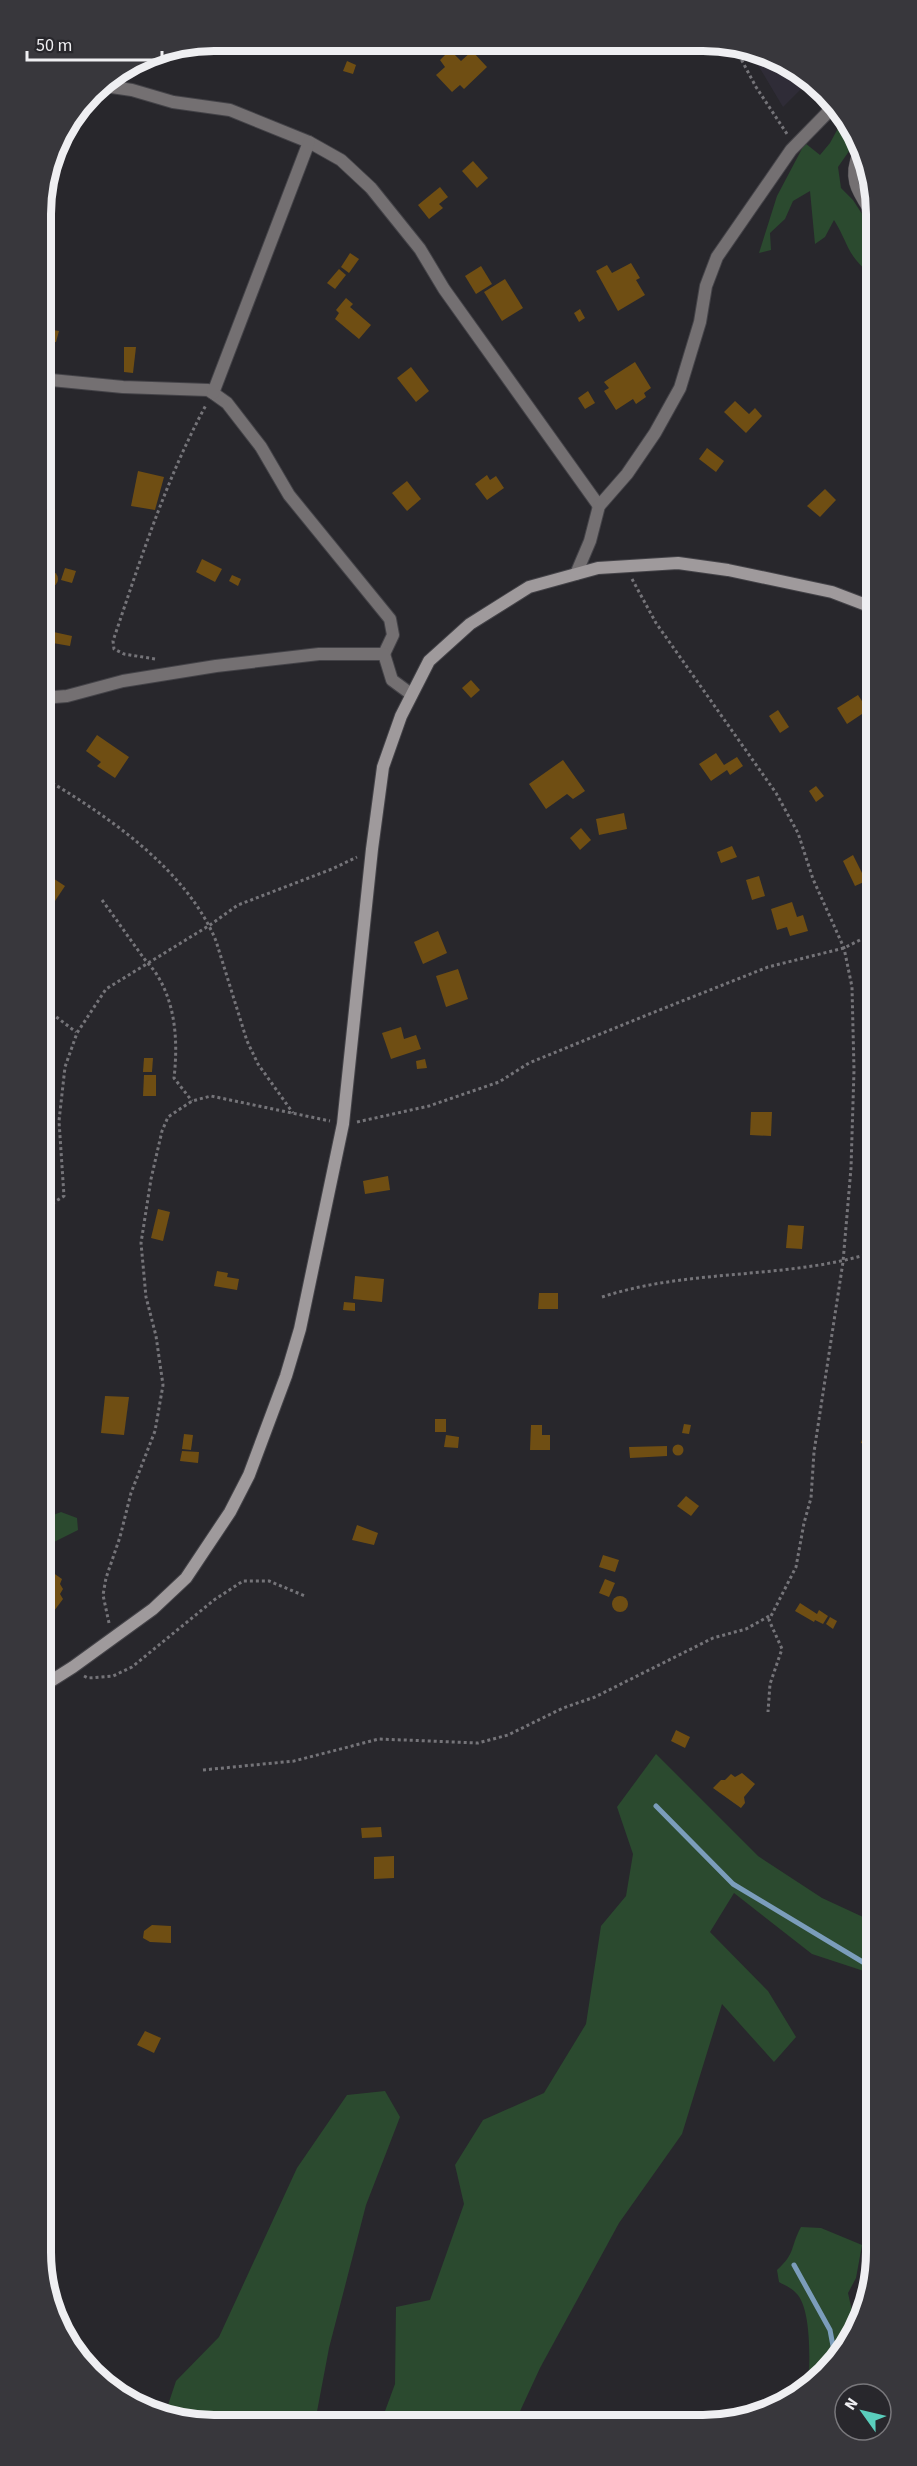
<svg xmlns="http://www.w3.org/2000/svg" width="917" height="2466" font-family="'Source Sans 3',sans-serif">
	<rect width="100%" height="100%" fill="#28272c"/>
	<!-- built -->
	<path fill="#2f2c37" d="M749 50 808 82 783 107Z"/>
	<!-- green -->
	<g fill="#2b4a2f">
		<path d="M842 121 854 144 838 167 841 188 853 200 873 231V276C846 255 850 246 834 220L825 237 815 244 810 191 793 201 785 219 770 233 771 250 759 253 777 196 805 143 820 155 830 143Z"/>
		<path d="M61 1512 77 1518 78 1530 48 1545 44 1556 49 1570 43 1579V1519Z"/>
		<path d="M656 1754 758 1856 822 1898 876 1923V1975L812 1954 734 1893 710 1932 768 1991 796 2037 774 2062 722 2004 682 2134 619 2223 540 2368 515 2422H381L395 2384 396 2307 430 2300 464 2204 455 2165 483 2120 544 2093 586 2024 601 1926 626 1896 633 1854 617 1807Z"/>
		<path d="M385 2091 400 2117 366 2205 329 2348 315 2422H180L165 2414 176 2381 219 2337 297 2168 347 2095Z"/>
		<path d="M801 2227 821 2228 862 2245 856 2278 848 2293 852 2311 860 2324 834 2366 808 2387C810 2366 812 2308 796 2293 792 2288 784 2285 779 2282L777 2270C796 2253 790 2247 801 2227Z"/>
	</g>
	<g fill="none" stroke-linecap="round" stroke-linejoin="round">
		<!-- stream -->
		<g stroke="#7b9dbb" stroke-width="5">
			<path d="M656 1806 733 1884 876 1970"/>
			<path d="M794 2265 830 2330 836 2362"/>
		</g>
	</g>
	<!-- building -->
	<g fill="#6f4e13">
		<path d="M450 50 461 61 472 51 487 67 464 89 460 85 452 92 436 75 445 67 440 60Z"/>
		<path d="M347 61 356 65 353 74 343 71Z"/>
		<path d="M473 161 488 178 477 188 462 171Z"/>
		<path d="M440 187 448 197 439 204 443 208 429 219 418 205Z"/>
		<path d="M350 253 359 259 349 273 341 267Z"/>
		<path d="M631 263 640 278 636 280 645 295 618 311 596 271 607 265 612 273Z"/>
		<path d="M481 266 492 284 476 294 465 276Z"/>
		<path d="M339 269 346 275 335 289 327 283Z"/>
		<path d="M505 279 523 308 502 321 484 292Z"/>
		<path d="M346 298 353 304 350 307 371 325 359 339 335 319 339 313 336 310Z"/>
		<path d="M580 309 585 318 579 322 574 313Z"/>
		<path d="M41 328 59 331 56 342 41 343Z"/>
		<path d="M124 347H136L133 373 124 372Z"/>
		<path d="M635 362 651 388 644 393 646 397 636 404 633 399 616 410 604 391 609 388 604 382Z"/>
		<path d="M411 367 429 391 416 402 397 378Z"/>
		<path d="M588 391 595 403 585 409 578 398Z"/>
		<path d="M735 401 749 414 755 408 762 416 746 433 724 412Z"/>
		<path d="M707 448 724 461 716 472 699 459Z"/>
		<path d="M138 471 164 477 155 510 131 506Z"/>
		<path d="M487 475 490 480 496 476 504 488 487 500 475 484Z"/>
		<path d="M41 477 51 478 50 493 41 492Z"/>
		<path d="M407 481 421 499 407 511 392 493Z"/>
		<path d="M825 489 836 500 820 517 807 506Z"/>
		<path d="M202 559 222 569 215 582 196 572Z"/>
		<path d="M65 568 76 571 72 583 61 580Z"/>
		<circle cx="50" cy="579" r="8"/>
		<path d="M232 575 241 579 238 586 229 581Z"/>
		<path d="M49 631 72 636 70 646 47 642Z"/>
		<path d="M471 680 480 690 471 698 462 688Z"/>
		<path d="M858 695 868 710 847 724 837 708Z"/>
		<path d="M778 710 789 727 780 733 769 716Z"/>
		<path d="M97 735 129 757 115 778 97 766 101 762 86 751Z"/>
		<path d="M716 753 724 765 737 757 743 766 730 775 727 770 711 781 699 764Z"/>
		<path d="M563 760 585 791 573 799 567 794 546 809 529 784Z"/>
		<path d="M816 786 824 796 816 802 809 791Z"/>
		<path d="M624 813 627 829 599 835 596 819Z"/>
		<path d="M581 828 591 840 580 850 570 838Z"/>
		<path d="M732 846 737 857 721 863 717 852Z"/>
		<path d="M853 855 866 881 855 886 843 861Z"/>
		<path d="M42 871 65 886 49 910 42 906Z"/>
		<path d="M759 876 765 896 752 900 746 880Z"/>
		<path d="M792 902 797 917 803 915 808 931 790 936 787 927 777 930 771 909Z"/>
		<path d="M438 931 447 953 423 964 414 942Z"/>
		<path d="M458 969 468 999 446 1007 436 976Z"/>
		<path d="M401 1027 404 1039 416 1035 421 1049 391 1059 382 1033Z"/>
		<path d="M144 1058H153L152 1072H143Z"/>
		<path d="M425 1059 427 1068 417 1069 416 1061Z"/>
		<path d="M144 1075H156V1096H143Z"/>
		<path d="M751 1112H772L771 1136 750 1135Z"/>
		<path d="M388 1176 390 1190 365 1194 363 1181Z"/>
		<path d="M158 1209 170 1212 163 1241 151 1238Z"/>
		<path d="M788 1225 804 1226 802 1249 786 1248Z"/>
		<path d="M217 1271 228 1273 227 1277 239 1279 237 1290 214 1286Z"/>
		<path d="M355 1276 384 1279 382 1302 353 1299Z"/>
		<path d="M539 1293H558V1309H538Z"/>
		<path d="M344 1302 355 1303V1311L343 1310Z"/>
		<path d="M105 1396 129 1397 124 1435 101 1433Z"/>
		<rect x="435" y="1419" width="11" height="13"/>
		<path d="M867 1423 875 1425V1447L861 1443Z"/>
		<path d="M684 1424 691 1425 689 1434 682 1433Z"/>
		<path d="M531 1425H542V1435H550V1450H530Z"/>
		<path d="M184 1434 193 1435 191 1450 182 1449Z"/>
		<path d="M446 1435 459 1437 458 1448 444 1447Z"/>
		<circle cx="678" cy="1450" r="5.5"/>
		<path d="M667 1446V1456L630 1458 629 1447Z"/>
		<path d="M182 1451 199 1452 198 1463 180 1461Z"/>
		<path d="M686 1496 699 1506 691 1516 677 1506Z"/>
		<path d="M357 1525 378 1533 374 1545 352 1540Z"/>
		<path d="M603 1555 619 1560 615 1572 599 1567Z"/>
		<path d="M49 1570 62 1579 60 1584 63 1589 60 1594 63 1599 54 1611 43 1605V1579Z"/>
		<path d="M605 1579 615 1583 609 1597 599 1593Z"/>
		<circle cx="620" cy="1604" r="8"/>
		<path d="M800 1603 817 1614 819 1610 828 1616 823 1624 815 1620 814 1622 795 1611Z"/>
		<path d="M830 1617 837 1621 833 1629 826 1624Z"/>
		<path d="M676 1730 690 1737 685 1748 671 1741Z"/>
		<path d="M742 1773 755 1784 744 1797 745 1803 741 1808 713 1788 721 1780H725L731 1774 735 1777Z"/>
		<path d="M381 1827 382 1837 362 1838 361 1828Z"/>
		<path d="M394 1856V1878L374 1879V1857Z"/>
		<path d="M152 1925 171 1926V1943L150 1942 143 1938 144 1931Z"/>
		<path d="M145 2031 161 2038 154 2053 137 2045Z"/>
	</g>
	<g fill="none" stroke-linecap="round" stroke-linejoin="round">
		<!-- lane casing -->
		<g stroke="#444348" stroke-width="10">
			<path id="lane" d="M858 151C845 181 858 194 873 218"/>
		</g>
		<!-- street casing -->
		<g stroke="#444348" stroke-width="14">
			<g id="street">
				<path d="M98 85 132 90 173 102 230 110 309 142 341 160 371 188 420 249 444 289 599 506"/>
				<path d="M41 379 123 387 208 390 213 393 227 403 261 447 289 495 390 619 393 635 384 654"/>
				<path d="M213 393 309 142"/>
				<path d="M576 574 590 541 599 506 627 474 655 433 680 388 700 322 706 286 717 257 791 150 834 106"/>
				<path d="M42 698 67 696 123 681 216 666 319 654H384L392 680 411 694"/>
			</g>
		</g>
		<!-- secondary casing -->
		<g stroke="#444348" stroke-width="14">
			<path id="secondary" d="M43 1686 73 1667 153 1609 186 1578 230 1512 249 1475 286 1376 300 1329 343 1124 372 849 383 767 401 716 429 661 470 624 529 587 598 568 678 563 728 570 832 592 874 608"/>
		</g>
		<!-- path -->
		<g stroke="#757479" stroke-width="3" stroke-dasharray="3 3" stroke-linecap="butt">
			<path d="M733 44 756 87 787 134"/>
			<path d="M632 579 656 623 776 793 798 833 813 879 844 948 852 987 854 1070 851 1168 843 1262 814 1452 811 1498 804 1523 796 1567 769 1620 782 1649 770 1684 768 1712"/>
			<path d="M155 659 124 654 114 649 113 641C140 561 166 479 206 405"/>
			<path d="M42 777C107 815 187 870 216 941L247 1041 258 1064 293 1113"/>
			<path d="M102 900C116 919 129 938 143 957 147 963 153 968 157 975 176 1005 178 1043 174 1078L192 1101"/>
			<path d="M42 1006 76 1032"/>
			<path d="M357 1122 429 1106 499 1082 529 1063 647 1015 768 967 844 948 874 933"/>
			<path d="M42 1210 64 1196 59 1121 65 1067 77 1033 106 989 210 925 238 905 332 869 357 857"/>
			<path d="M602 1297C690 1268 787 1280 875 1252"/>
			<path d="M109 1623 103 1595 106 1578 120 1537 131 1493 155 1431 163 1385 156 1336 146 1297 141 1243 151 1179 162 1131 168 1117 192 1101 211 1096 330 1121"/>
			<path d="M84 1676 88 1678 113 1676 132 1667 214 1600 243 1581H269L305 1596"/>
			<path d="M203 1770 294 1761 379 1739 478 1743 508 1735 563 1708 595 1697 713 1638 746 1629 771 1615"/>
		</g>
		<!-- lane -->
		<use href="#lane" stroke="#747072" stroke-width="9"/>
		<!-- street -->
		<use href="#street" stroke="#747072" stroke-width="12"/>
		<!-- secondary -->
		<use href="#secondary" stroke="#9f9a9c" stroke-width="12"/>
	</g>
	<!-- crop -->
	<path d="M0 0H917V2466H0ZM214 51H703A163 163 0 0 1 866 214V2252A163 163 0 0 1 703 2415H214A163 163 0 0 1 51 2252V214A163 163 0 0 1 214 51Z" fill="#38373c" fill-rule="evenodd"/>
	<path fill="none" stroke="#efeff2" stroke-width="8" d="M214 51H703A163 163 0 0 1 866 214V2252A163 163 0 0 1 703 2415H214A163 163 0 0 1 51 2252V214A163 163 0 0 1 214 51Z"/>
	<!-- north arrow -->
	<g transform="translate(863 2412) rotate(304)"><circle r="28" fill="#28272c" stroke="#78777b" stroke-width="1.5"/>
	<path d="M0-4.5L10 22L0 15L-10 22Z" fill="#5acebc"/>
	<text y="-9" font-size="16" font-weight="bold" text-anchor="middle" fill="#efeff2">N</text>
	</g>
	<!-- scale -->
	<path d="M27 51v9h135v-9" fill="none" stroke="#efeff2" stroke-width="3"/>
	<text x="36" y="51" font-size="18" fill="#efeff2" stroke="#28272c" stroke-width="4.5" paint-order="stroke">50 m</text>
</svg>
